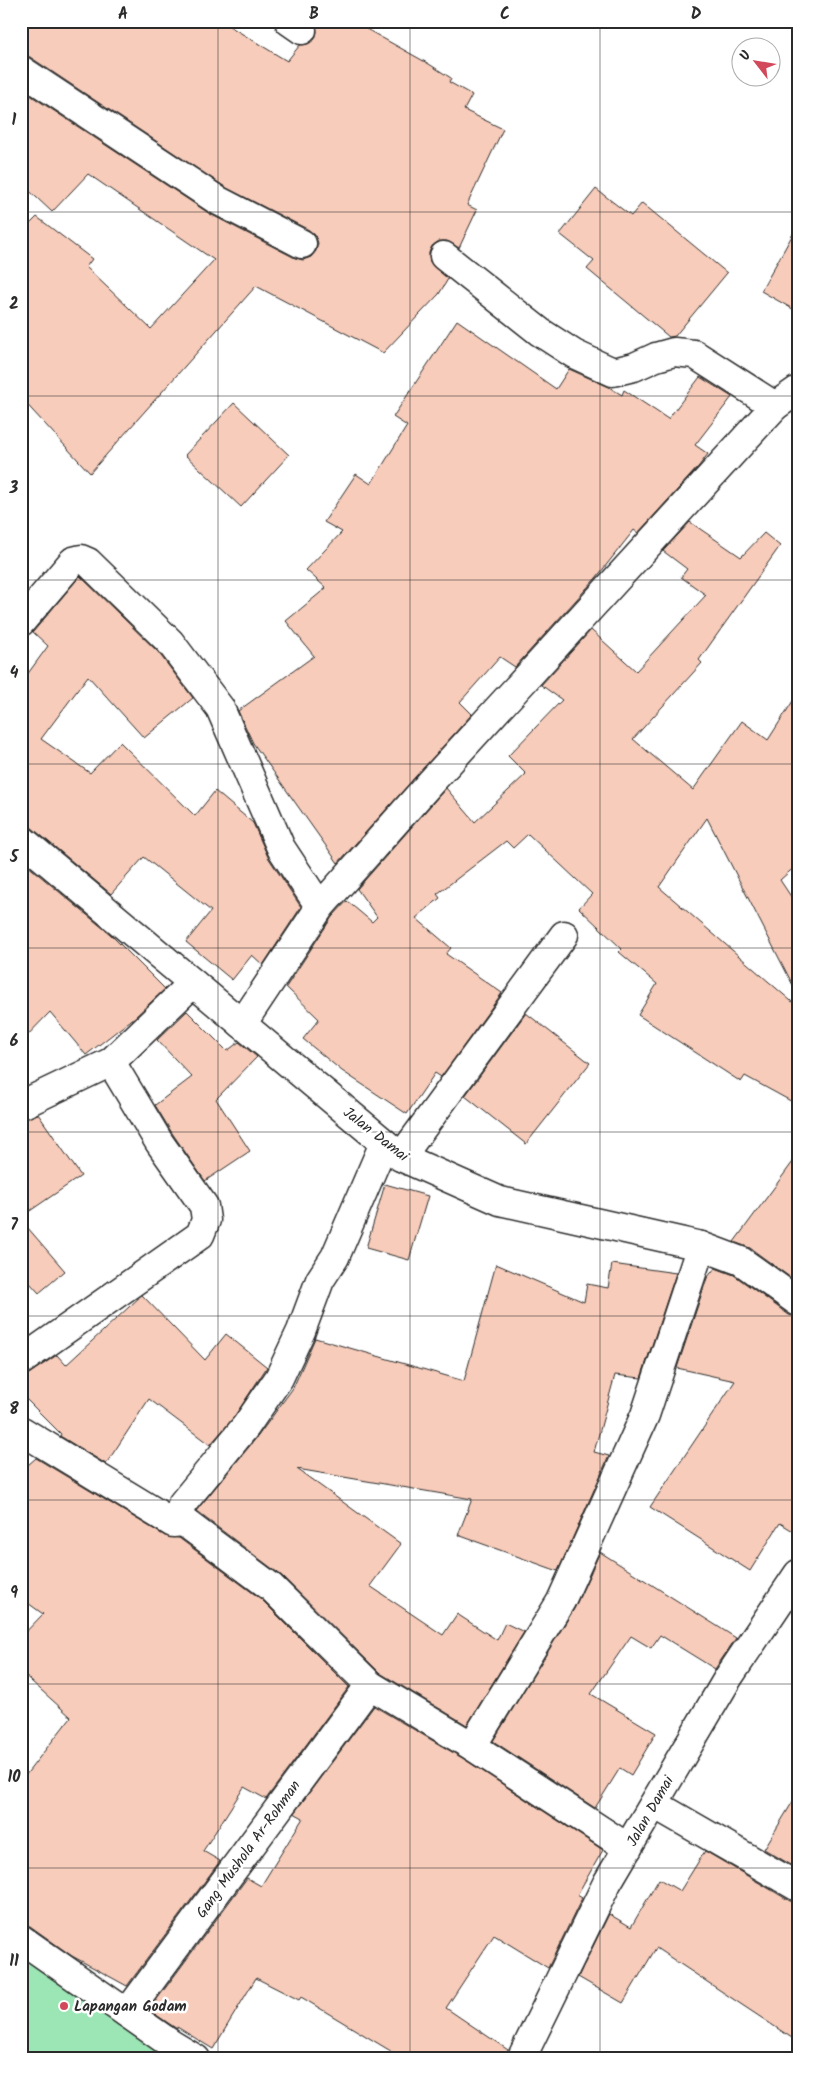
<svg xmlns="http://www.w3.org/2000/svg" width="819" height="2080" font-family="Kalam,sans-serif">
	<rect width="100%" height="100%" fill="#fff"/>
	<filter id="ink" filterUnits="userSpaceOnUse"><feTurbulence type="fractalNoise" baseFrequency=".02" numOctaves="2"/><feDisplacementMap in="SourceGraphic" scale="10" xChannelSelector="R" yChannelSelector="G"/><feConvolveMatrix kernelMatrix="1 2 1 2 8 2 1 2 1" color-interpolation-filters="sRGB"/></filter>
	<g filter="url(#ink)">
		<!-- green -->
		<path fill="#9ce6b5" stroke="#648870" d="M21 1954 193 2059H21Z"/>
		<!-- building -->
		<g fill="#f8ccba" stroke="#2b2b2b">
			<path d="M21 21H221L287 61 300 45 308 44 315 39 317 32 316 25 320 21H352L429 64 451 78 449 82 472 95 464 110 503 129 467 205 477 210 459 248 447 241H439L432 246 429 253 430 262 448 279 439 294 383 353 256 286 90 473 21 398V233L37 217 92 259 86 267 151 329 214 260 88 174 52 212 21 183V89L210 214 295 258 303 260 311 257 316 251 318 243 315 235 309 230 225 187 30 57 21 54Z"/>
			<path d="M596 189 631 216 642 203 727 273 675 336 669 337 587 269 594 261 560 234Z"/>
			<path d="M798 225V312L761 291Z"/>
			<path d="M457 320 556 389 569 369 609 387 622 395 624 390 668 419 700 377 732 397 695 445 708 454 699 466 638 533 634 530 596 578 515 667 500 657 460 702 472 714 338 863 253 743 238 711 314 656 286 621 326 588 306 570 342 532 324 522 356 474 371 484 407 426 393 417Z"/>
			<path d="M234 403 289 455 241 507 185 455Z"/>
			<path d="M690 522 741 557 764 533 780 546 699 660 702 663 633 739 693 790 742 721 768 740 798 693V864L780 880 798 907V995L707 818 659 887 798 1007V1105L745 1076 741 1082 638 1015 657 984 619 952 622 949 579 908 592 894 528 834 513 848 506 841 437 894 440 898 416 918 451 948 446 954 502 993 441 1077 435 1073 407 1114 342 1071 303 1039 319 1019 286 987 332 917 347 901 372 922 377 917 357 889 446 788 475 822 526 774 508 756 562 700 541 685 591 630 636 671 706 595 681 577 687 569 663 551Z"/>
			<path d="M80 576 158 652 193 698 144 738 88 676 41 739 90 773 120 742 195 816 215 791 253 823 268 857 301 907 263 965 252 955 232 980 186 942 211 911 144 857 111 894 31 827 21 824V683L48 646 33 632Z"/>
			<path d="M21 860 110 934 165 989 135 1017 86 1055 50 1012 21 1042Z"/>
			<path d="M187 1011 227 1051 239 1042 257 1057 216 1099 250 1151 205 1181 172 1133 155 1105 192 1077 157 1040Z"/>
			<path d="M526 1013 590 1063 526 1144 465 1096Z"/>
			<path d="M38 1114 81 1176 21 1217V1120Z"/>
			<path d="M798 1155V1283L750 1248 734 1242Z"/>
			<path d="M385 1184 428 1196 409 1260 366 1248Z"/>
			<path d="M21 1220 65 1271 39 1293 21 1273Z"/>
			<path d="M496 1264 584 1302 587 1284 608 1288 612 1264 676 1273 641 1378 615 1375 594 1452 609 1456 558 1571 458 1535 472 1499 297 1469 401 1544 370 1586 443 1635 457 1614 497 1640 505 1623 524 1632 467 1725 380 1673 282 1576 196 1511 258 1436 293 1388 315 1338 464 1381Z"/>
			<path d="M715 1268 734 1275 789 1315 798 1317V1534L780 1523 750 1571 650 1507 735 1381 677 1368 707 1278Z"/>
			<path d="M142 1295 205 1360 226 1334 267 1367 234 1417 210 1445 149 1399 106 1464 60 1436 61 1434 21 1394V1379L57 1355 66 1365Z"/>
			<path d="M36 1458 165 1536 179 1538 261 1599 349 1687 266 1799 244 1787 203 1851 220 1861 127 1986 72 1956 30 1926 21 1924V1781L71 1717 21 1672V1637L43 1614 21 1598V1471Z"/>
			<path d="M600 1552 736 1638 715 1669 660 1635 651 1648 631 1636 591 1694 656 1733 631 1775 620 1768 595 1808 493 1741 574 1609Z"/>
			<path d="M374 1706 464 1759 603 1850 577 1895 582 1898 548 1968 494 1935 446 2008 508 2050 506 2059H404L301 1997 299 2000 256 1978 213 2049 177 2027V2029L149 2010 247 1878 261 1886 303 1818 294 1813Z"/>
			<path d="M798 1793V1869L764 1849Z"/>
			<path d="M705 1851 790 1901 798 1903V2042L656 1948 623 2003 578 1977 609 1914 631 1927 659 1879 680 1891Z"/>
		</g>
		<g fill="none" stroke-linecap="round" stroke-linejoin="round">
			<!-- minor casing -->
			<g stroke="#2b2b2b" stroke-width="31">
				<g id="minor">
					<path d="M289 21 302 30"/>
					<path d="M21 70 217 200 302 244"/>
					<path d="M444 256 540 332 574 354 613 372 634 367 656 357 674 352 694 354 775 406"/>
					<path d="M21 622 73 561 81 559 88 562 170 642 220 708 281 848 320 907"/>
					<path d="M21 839 401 1157 500 1201 701 1246 741 1261 798 1302"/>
					<path d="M242 1024 320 907 431 782 775 406 798 390"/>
					<path d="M21 1105 111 1062"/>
					<path d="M384 1143 335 1257 320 1280 301 1331 279 1378 246 1426 182 1504 179 1514 184 1522 271 1587 370 1685 472 1746 628 1848"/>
					<path d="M401 1157 564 935"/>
					<path d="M21 1361 200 1235 206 1220 204 1206 159 1142 111 1062 193 983"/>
					<path d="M22 1431 173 1523 184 1522"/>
					<path d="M472 1746 561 1601 645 1415 701 1246"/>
					<path d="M654 1804 798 1887"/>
					<path d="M21 1939 171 2044 196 2059"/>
					<path d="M127 2013 370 1685"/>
					<path d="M521 2059 607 1883 728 1678 798 1574"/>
				</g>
			</g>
			<!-- minor -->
			<use href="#minor" stroke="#fff" stroke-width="28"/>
		</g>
	</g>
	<!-- grid -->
	<path fill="none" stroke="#2b2b2b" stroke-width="1" stroke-opacity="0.55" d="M218 21V2059M410 21V2059M600 21V2059M21 212H798M21 396H798M21 580H798M21 764H798M21 948H798M21 1132H798M21 1316H798M21 1500H798M21 1684H798M21 1868H798"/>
	<!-- markers -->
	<circle fill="#d1495b" stroke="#fff" stroke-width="2" cx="64" cy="2006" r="5"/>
	<g text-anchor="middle" stroke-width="5" stroke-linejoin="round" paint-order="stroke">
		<!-- street labels -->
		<g font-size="15" fill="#2b2b2b" stroke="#fff">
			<text transform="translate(376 1134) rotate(38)" y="5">Jalan Damai</text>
			<text transform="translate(650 1811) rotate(-60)" y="5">Jalan Damai</text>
			<text transform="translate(248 1849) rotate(-54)" y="5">Gang Mushola Ar-Rohman</text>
		</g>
		<!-- poi labels -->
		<g font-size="15" font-weight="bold" fill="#2b2b2b" stroke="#fff" text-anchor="start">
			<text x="74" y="2011">Lapangan Godam</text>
		</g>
	</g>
	<!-- margin -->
	<rect width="819" height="2080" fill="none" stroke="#fff" stroke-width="55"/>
	<!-- north arrow -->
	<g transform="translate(756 62) rotate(301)"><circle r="24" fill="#ffffff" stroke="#aaaaaa"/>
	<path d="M0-4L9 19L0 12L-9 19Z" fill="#d1495b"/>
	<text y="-8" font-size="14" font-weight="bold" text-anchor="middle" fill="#2b2b2b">U</text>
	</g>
	<rect x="28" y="28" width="764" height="2024" fill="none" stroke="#2b2b2b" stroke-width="2"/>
	<g font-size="16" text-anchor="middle" font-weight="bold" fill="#2b2b2b">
		<text x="123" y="19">A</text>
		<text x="314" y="19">B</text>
		<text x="505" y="19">C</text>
		<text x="696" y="19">D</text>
		<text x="14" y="125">1</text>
		<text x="14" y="309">2</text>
		<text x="14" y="493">3</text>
		<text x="14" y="678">4</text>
		<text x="14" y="862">5</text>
		<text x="14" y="1046">6</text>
		<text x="14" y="1230">7</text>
		<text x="14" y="1414">8</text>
		<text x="14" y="1598">9</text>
		<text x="14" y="1782">10</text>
		<text x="14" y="1966">11</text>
	</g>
</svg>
